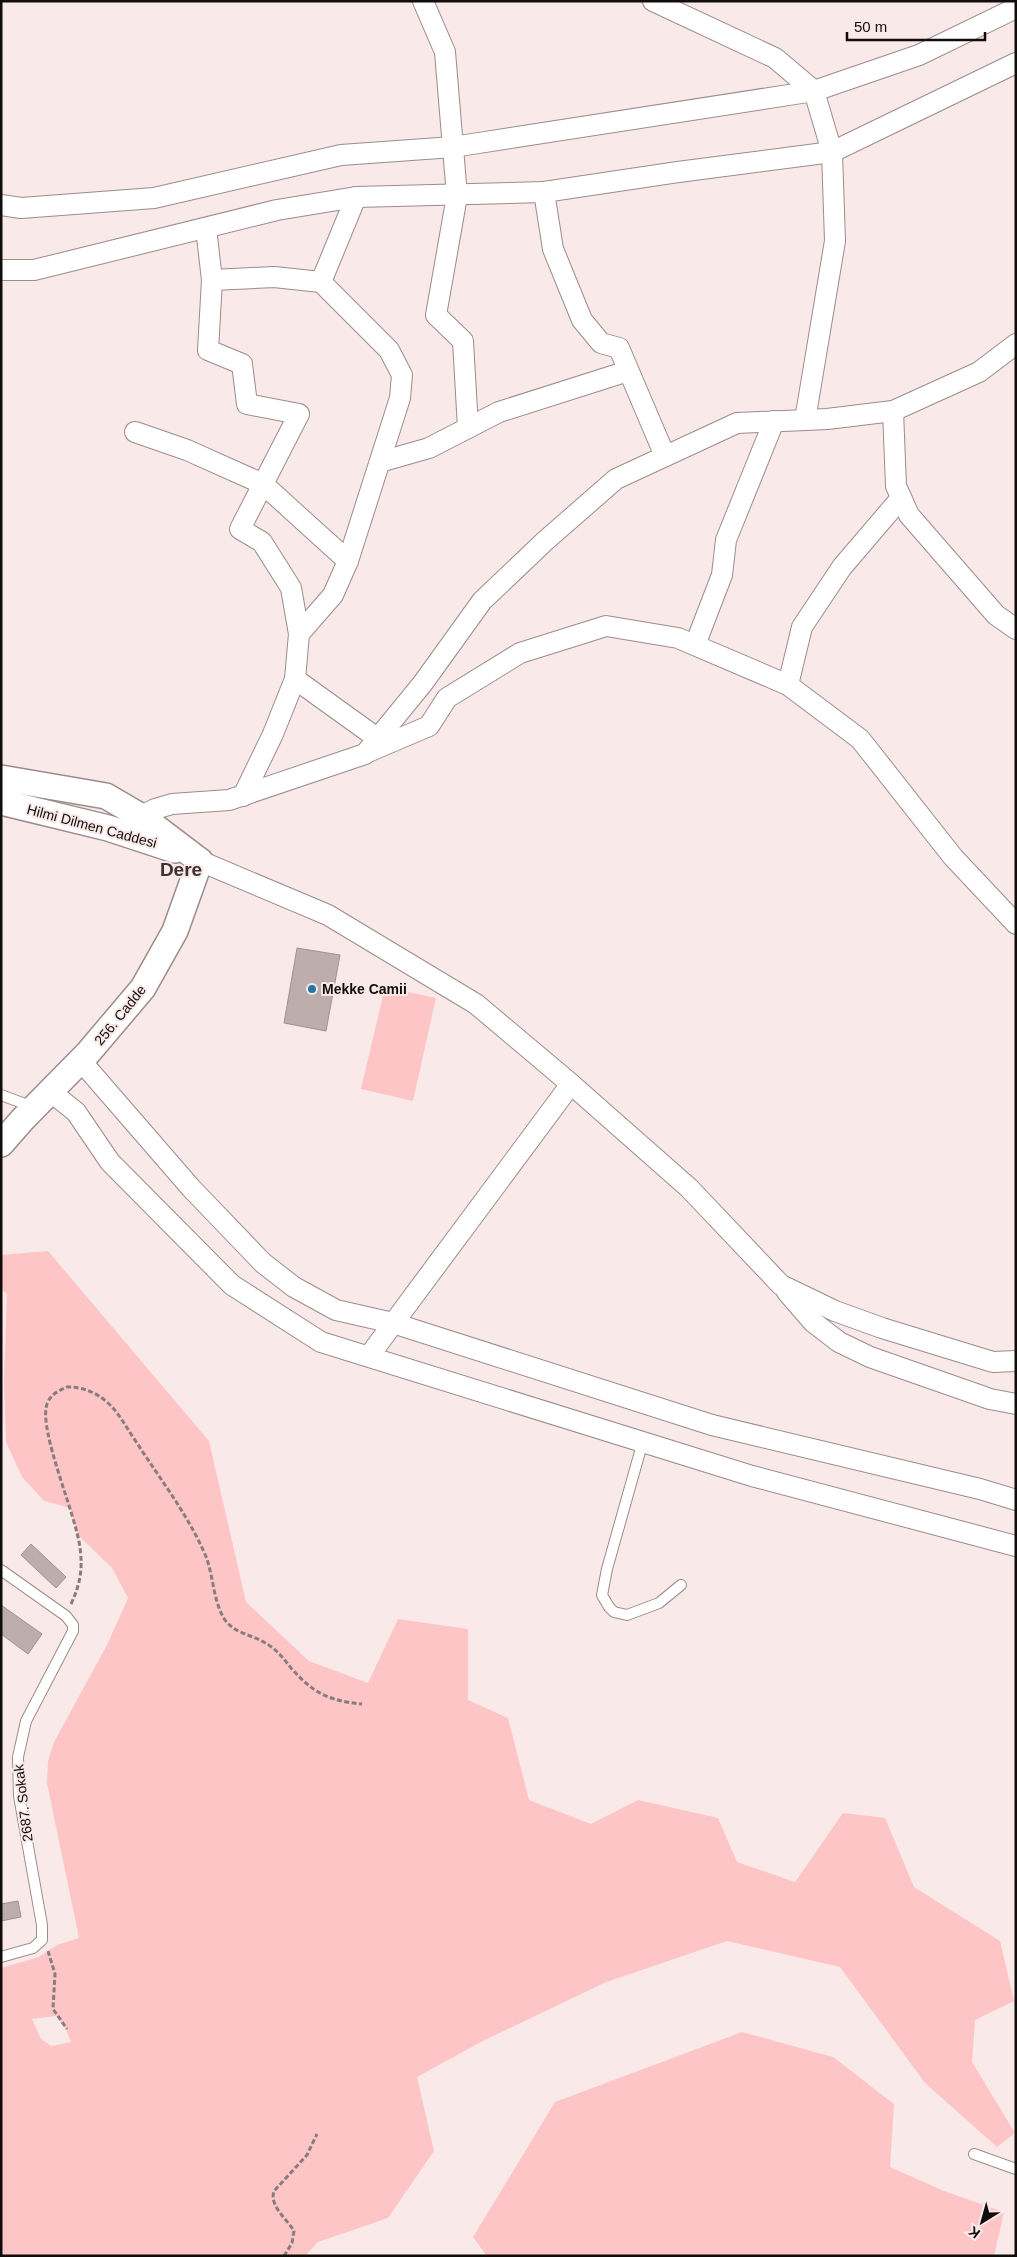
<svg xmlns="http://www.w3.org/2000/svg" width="1017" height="2257" font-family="Arial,sans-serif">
	<rect width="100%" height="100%" fill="#fae9e9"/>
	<!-- green -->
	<g fill="#fec5c7" fill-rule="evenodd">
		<path d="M385 987 436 998 413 1101 361 1089Z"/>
		<path d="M48 1251 209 1441 246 1602 309 1661 368 1683 398 1619 468 1629V1700L508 1718 529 1800 591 1824 638 1800 718 1818 737 1862 795 1882 843 1813 885 1818 914 1887 1000 1941 1014 2001 975 2020 972 2062 1015 2133 997 2147 925 2083 840 1967 727 1941 604 1983 481 2042 417 2077 434 2151 388 2218 318 2242 305 2256H1V1968L39 1957 57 1945 79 1938 47 1783 48 1761 54 1742 108 1643 128 1598 112 1568 78 1535 70 1508 44 1501 22 1477 6 1442 4 1382 7 1294 1 1289V1255ZM56 2016 66 2029 71 2042 51 2046 41 2039 32 2019Z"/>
		<path d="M742 2032 833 2057 894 2104 890 2167 944 2191 1004 2212 994 2256H487L473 2237 555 2102Z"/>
	</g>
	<!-- building -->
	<g fill="#bdadad" stroke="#a19192">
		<path d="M297 948 340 955 326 1031 284 1023Z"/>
		<path d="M31 1544 66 1577 56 1588 21 1555Z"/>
		<path d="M1 1605 42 1634 28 1654 1 1634Z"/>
		<path d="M18 1901 21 1917 1 1921V1904Z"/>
	</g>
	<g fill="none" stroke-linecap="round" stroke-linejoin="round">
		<!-- service casing -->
		<g stroke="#9b8c8c" stroke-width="12">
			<g id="service">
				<path d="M1 1095 33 1107"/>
				<path d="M643 1441 607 1569 602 1595 609 1607 614 1612 627 1615 659 1603 681 1585"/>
				<path d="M1 1570 66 1616 73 1625V1631L26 1721 18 1757 19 1796 42 1925V1940L33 1948 1 1957"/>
				<path d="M974 2154 1016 2169"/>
			</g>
		</g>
		<!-- minor casing -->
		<g stroke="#9b8c8c" stroke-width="22">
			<g id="minor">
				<path d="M423 1 445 52 457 196 436 315 463 341 468 428"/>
				<path d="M653 1 775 58 814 91 832 152 835 241 805 420"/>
				<path d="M544 192 553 249 582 320 601 343 619 348 665 456"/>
				<path d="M1 205 21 208 154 198 341 155 453 147 814 91 919 55 1016 8"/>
				<path d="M206 228 212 280 274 277 321 282 389 350 402 375 400 398 348 561 333 595 299 634 295 679 273 734 243 796"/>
				<path d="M1 270H34L277 210 356 197 544 192 678 172 832 152 1016 63"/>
				<path d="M212 280 208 350 242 364 247 404 299 414 240 529 262 542 291 588 299 634"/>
				<path d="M321 282 356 197"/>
				<path d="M893 411 896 486 909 515 996 615 1016 629"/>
				<path d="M135 432 187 450 263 484 348 561"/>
				<path d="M380 462 429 448 499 412 628 371"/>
				<path d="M695 645 722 575 726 540 774 421"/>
				<path d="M295 679 377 738"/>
				<path d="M788 685 802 627 842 567 901 498"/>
				<path d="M368 752 429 726 447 698 520 653 606 626 678 638 788 685 860 739 953 857 1016 924"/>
				<path d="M133 826 147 813 155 809 172 804 229 800 365 754 423 683 482 601 545 541 616 479 737 423 827 419 893 411 979 372 1016 344"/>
				<path d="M200 861 328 915 476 1004 571 1084 689 1188 781 1285 835 1311 882 1328 993 1362 1016 1361"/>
				<path d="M81 1061 191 1188 263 1263 294 1287 336 1310 393 1323 712 1425 980 1489 1016 1500"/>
				<path d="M51 1092 76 1112 110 1162 232 1285 321 1342 752 1476 1016 1546"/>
				<path d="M787 1292 813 1322 839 1342 870 1357 990 1399 1016 1404"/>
				<path d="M369 1356 571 1084"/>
			</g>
		</g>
		<!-- tertiary casing -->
		<g stroke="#9b8c8c" stroke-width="28">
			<g id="tertiary">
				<path d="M1 778 106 796 142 817 200 861"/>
				<path d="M1 802 108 828 175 850"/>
				<path d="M1 1144 23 1119 88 1053 143 988 175 931 200 861"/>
			</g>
		</g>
		<!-- path -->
		<g stroke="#887c7c" stroke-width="3" stroke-dasharray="5 2.5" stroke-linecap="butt">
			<path d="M71 1604C80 1585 83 1569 80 1548 76 1514 38 1430 47 1404 51 1394 58 1391 67 1387 83 1387 96 1392 108 1403 120 1414 127 1429 137 1443 160 1479 186 1512 204 1552 214 1573 212 1600 225 1620 235 1634 254 1635 267 1644 277 1650 284 1659 291 1668 313 1693 329 1701 362 1704"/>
			<path d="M48 1951 55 1974 53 2009 67 2029"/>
			<path d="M284 2256 292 2243 294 2231C287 2219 269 2206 274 2191L307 2155 317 2134"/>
		</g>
		<!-- service -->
		<use href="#service" stroke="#fff" stroke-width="10"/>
		<!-- minor -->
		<use href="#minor" stroke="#fff" stroke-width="20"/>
		<!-- tertiary -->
		<use href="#tertiary" stroke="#fff" stroke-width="25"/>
	</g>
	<!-- markers -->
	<circle fill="#2277a7" stroke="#fae9e9" stroke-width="2" cx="312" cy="989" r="5"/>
	<g text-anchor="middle" stroke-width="4" stroke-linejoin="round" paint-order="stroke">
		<!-- street labels -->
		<g font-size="14" fill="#120d0d" stroke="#fae9e9">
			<text transform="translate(92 826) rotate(15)" y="5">Hilmi Dilmen Caddesi</text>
			<text transform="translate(120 1015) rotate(-51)" y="5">256. Cadde</text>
			<text transform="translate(23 1803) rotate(-97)" y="5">2687. Sokak</text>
		</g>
		<!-- poi labels -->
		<g font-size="14" font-weight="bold" fill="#120d0d" stroke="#fae9e9" text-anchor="start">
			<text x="322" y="994">Mekke Camii</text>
		</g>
		<!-- district labels -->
		<g font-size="19" font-weight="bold" fill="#3e3132" stroke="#fae9e9">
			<text x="181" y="876">Dere</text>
		</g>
	</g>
	<!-- border -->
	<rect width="1017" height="2257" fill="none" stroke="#120d0d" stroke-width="5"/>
	<!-- north arrow -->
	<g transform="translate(982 2222) rotate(217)" stroke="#fae9e9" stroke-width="4" paint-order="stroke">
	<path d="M0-4L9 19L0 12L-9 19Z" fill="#120d0d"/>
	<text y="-8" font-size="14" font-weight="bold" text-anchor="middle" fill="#120d0d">K</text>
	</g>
	<!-- scale -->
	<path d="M847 32v8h138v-8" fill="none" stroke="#120d0d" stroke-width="2.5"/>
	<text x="854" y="32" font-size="15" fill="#120d0d" stroke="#fae9e9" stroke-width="4" paint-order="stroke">50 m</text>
</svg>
